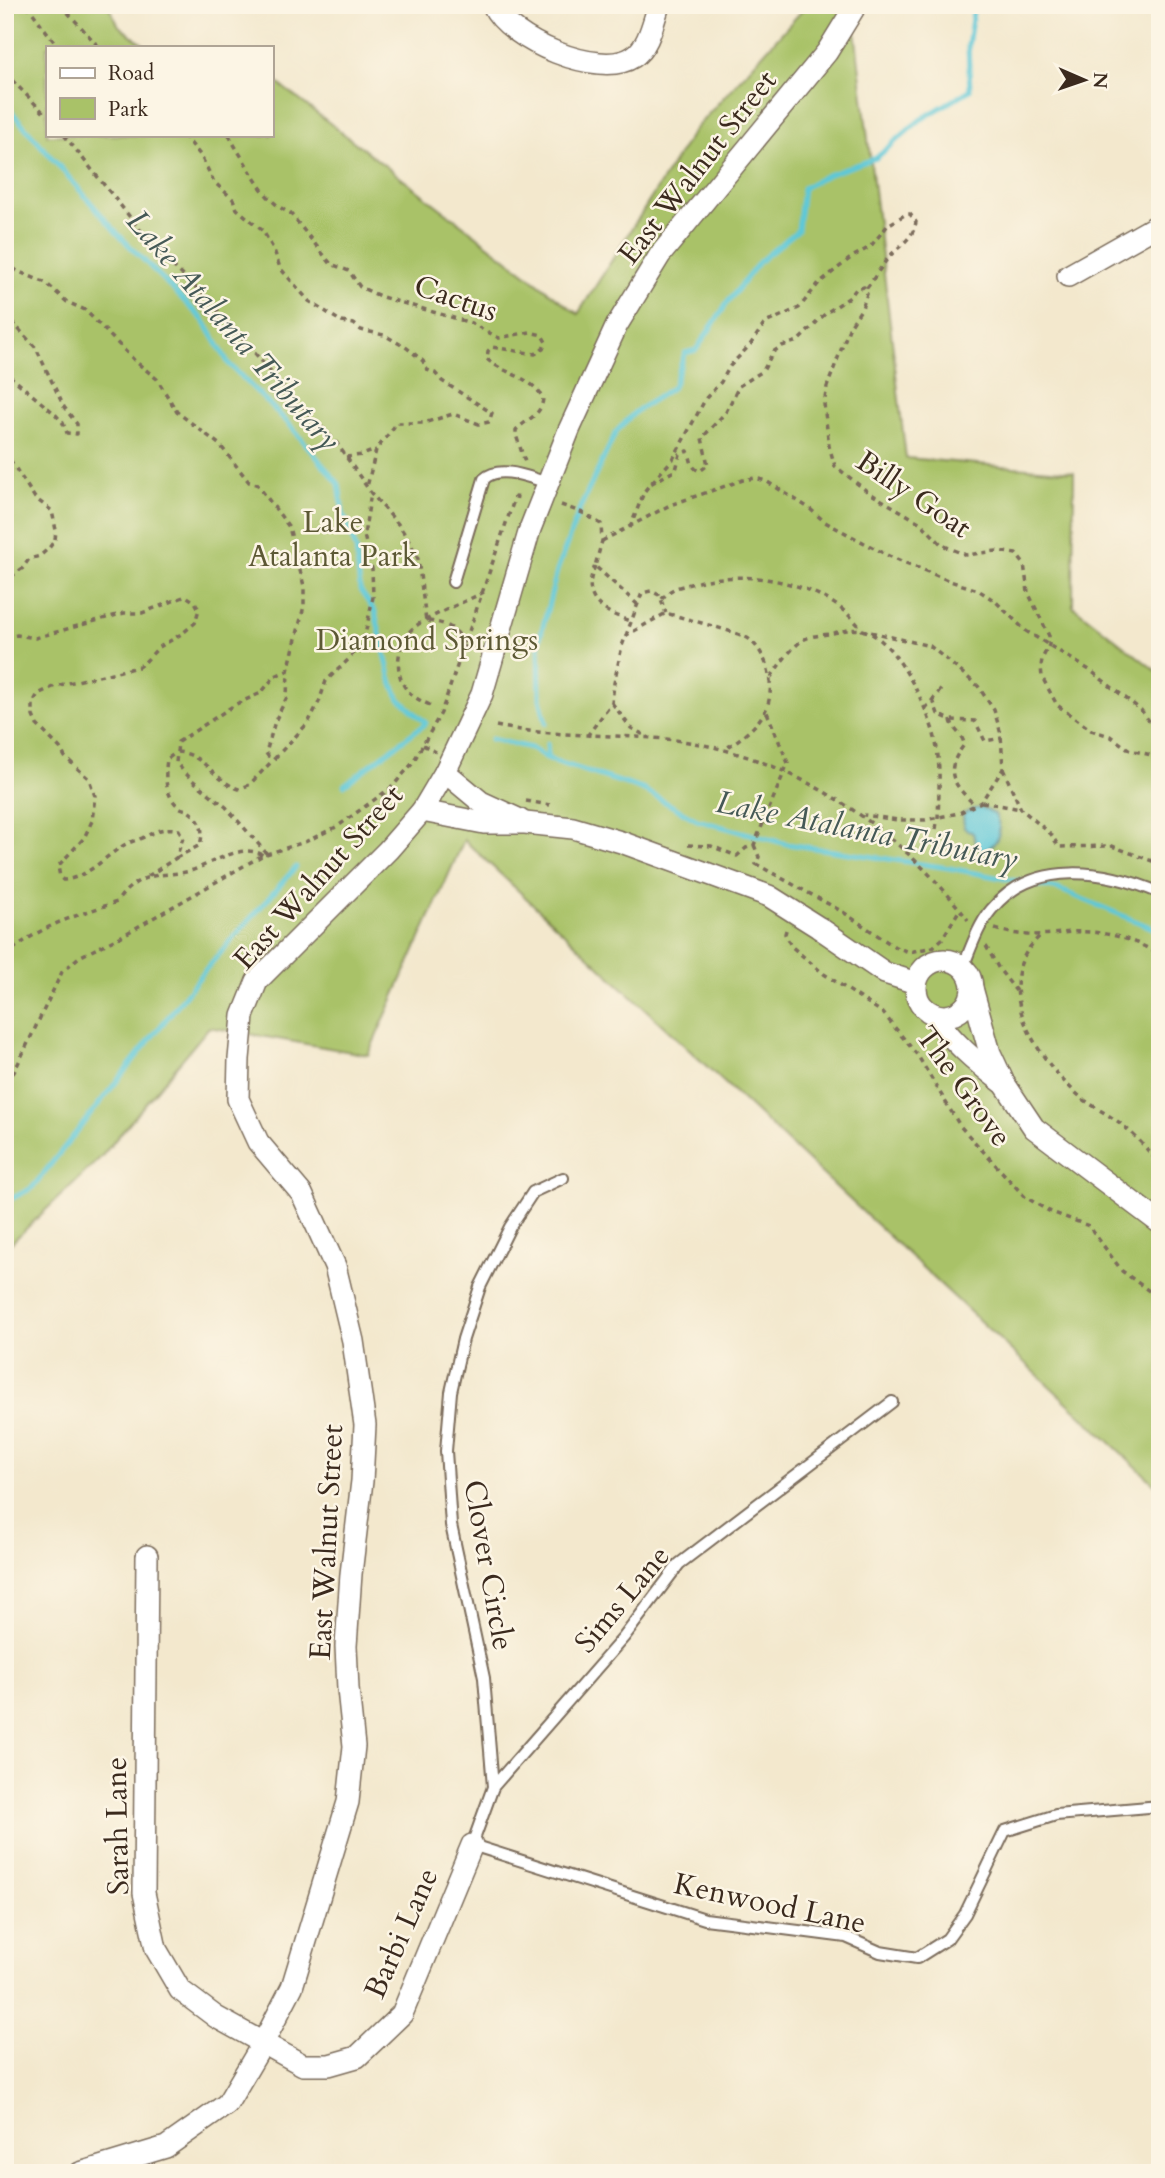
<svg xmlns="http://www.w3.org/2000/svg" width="1165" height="2178" font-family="Cardo,serif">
	<rect width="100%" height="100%" fill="#fcf5e5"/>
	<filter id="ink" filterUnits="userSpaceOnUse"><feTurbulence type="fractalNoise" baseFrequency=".0143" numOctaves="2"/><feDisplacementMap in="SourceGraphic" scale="14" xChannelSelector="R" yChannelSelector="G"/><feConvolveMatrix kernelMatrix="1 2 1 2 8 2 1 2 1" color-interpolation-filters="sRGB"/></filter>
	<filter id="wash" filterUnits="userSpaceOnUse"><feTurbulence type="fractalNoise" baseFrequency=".00686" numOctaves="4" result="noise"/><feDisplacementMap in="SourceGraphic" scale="28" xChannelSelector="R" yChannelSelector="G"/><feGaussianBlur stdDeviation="1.57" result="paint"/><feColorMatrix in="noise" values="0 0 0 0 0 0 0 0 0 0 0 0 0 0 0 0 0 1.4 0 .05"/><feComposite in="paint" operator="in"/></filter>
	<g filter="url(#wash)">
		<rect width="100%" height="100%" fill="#f3e8cd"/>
		<!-- green -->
		<path fill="#a9c268" stroke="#727643" stroke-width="2" d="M5 5H108L119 26 147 47H47V135H271V78L578 314 694 130 807 5H852L906 458 1074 472 1073 606 1160 674V1489L464 840 368 1055 209 1027 101 1157 5 1249Z"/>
		<!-- water -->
		<path fill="#5dc8d8" stroke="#4c797b" stroke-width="2" d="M982 808 995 814C1003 829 1000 845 982 851L976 846 973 833 964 828 963 814 973 809Z"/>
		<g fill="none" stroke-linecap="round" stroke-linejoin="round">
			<!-- stream -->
			<g stroke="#5dc8d8" stroke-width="5">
				<path d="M5 104 118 234 204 321 229 364 289 424 339 484 343 513 356 549 360 590 375 612 391 680 399 698 426 723 344 785"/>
				<path d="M546 723 540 699 539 642 557 571 580 508 616 432 635 412 673 387 685 353 696 350 730 299 760 261 798 230 803 188 827 175 876 158 920 120 970 90 968 46 974 5"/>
				<path d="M491 739 531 748 548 759 642 789 697 820 787 844 949 868 1058 889 1160 931"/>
				<path d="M547 744 548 759"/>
				<path d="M5 1202 32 1188 206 969 296 867"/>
			</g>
		</g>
	</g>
	<g filter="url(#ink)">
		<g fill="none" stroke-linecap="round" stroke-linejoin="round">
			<!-- service casing -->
			<g stroke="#7b6c5b" stroke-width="14">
				<g id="service">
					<path d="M453 582 484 479C500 464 530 478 548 483"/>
					<path d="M963 967C971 948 978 926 991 910 1033 858 1106 870 1160 893"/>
					<path d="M892 1402 679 1564 624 1637 493 1787 472 1845 705 1919 846 1937 880 1952 917 1958 947 1939 965 1914 1005 1831 1056 1815 1160 1806"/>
					<path d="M493 1787 484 1678 451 1525 446 1451 451 1392 463 1339 480 1287 510 1227 533 1192 563 1178"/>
				</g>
			</g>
			<!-- minor casing -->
			<g stroke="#7b6c5b" stroke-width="24">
				<g id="minor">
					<path d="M493 5C508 40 600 79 633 57 649 47 653 22 659 5"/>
					<path d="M1068 276 1160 224"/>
					<path d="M445 772 481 802 520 820"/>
					<path d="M422 811 484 823H525L573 828 621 842 769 896 818 927 885 973 916 983"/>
					<circle cx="944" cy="988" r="28"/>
					<path d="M972 988 990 1053 1004 1083 1034 1128 1160 1223"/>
					<path d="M933 1014C951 1041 976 1062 1002 1082"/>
					<path d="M147 1556 144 1893 156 1949 180 1990 216 2017 303 2065H329L357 2057 402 2014 472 1845"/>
					<path d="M80 2173 166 2147 227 2104 263 2043 292 1987 348 1802 354 1746 348 1689 346 1646 351 1574 362 1481 365 1425 353 1341 335 1266 302 1194 258 1142 238 1099 239 1059 243 1016 257 981 388 850 422 811 445 772 482 694 530 529 569 430 617 325 660 255 827 52 856 5"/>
				</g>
			</g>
			<!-- path -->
			<g stroke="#7b6c5b" stroke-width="3.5" stroke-dasharray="5 5" stroke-linecap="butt">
				<path d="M27 5 58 47"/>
				<path d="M61 5 99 47"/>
				<path d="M5 73 47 116"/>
				<path d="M64 135 158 252 209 300 290 394 336 442 371 493 398 524 410 542 418 559 426 621"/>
				<path d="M184 135 201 156 214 182 233 199 237 209 263 231 274 250 280 268 309 301 342 322 354 324 361 330 384 335 407 348 423 361 427 370 435 373 442 381 492 413 489 422 479 424 453 414 424 423H397L376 450 367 487"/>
				<path d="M229 135C233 143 238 151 243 159 256 180 266 202 290 213L331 264 349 271 360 287 382 297 471 323 499 338 530 332 542 335 546 342 543 349 535 354 492 347 488 351 487 359C504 374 531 376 543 398 542 415 527 419 516 430V435L525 462"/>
				<path d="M5 262 17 271 46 283 67 302 85 310 135 361 157 379 177 412 220 445 249 482 257 484 289 527 304 586V606L288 671 287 697 275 721 266 753 268 756 275 758 308 723 319 702 326 681 349 659 365 635 373 597 372 569 364 535 371 493"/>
				<path d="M5 314 36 348 64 407 77 424V434L67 433 63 423 55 414 5 372"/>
				<path d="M5 452 35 498 52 511 56 530 55 540 49 548 40 556 29 559 23 568 5 581"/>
				<path d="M346 457 362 455 376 450"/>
				<path d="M652 482 673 459 706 398 721 382 730 366 750 345 765 323 799 308 819 283 852 257 870 247 888 225 906 214H910L916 222C913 239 900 245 889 257 881 266 874 279 866 289"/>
				<path d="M561 505 583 513 601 524 602 541 595 566 637 604"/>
				<path d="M630 528 644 492 650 484 676 470 680 454 688 451C692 460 690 468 700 471L708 465 702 438 726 412 739 386 763 371 773 352 782 346 798 341 826 313 850 297 856 289 864 287 867 294 862 308 850 326 827 387 824 404 829 446 835 466 868 492 921 523 942 545 966 555 997 551 1016 554 1024 564 1028 592 1049 636V645L1042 659 1041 667 1042 677 1057 705 1091 730 1110 736 1130 750 1160 757"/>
				<path d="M602 541 670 505 743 480 755 478 766 481 809 508 825 522 889 556 950 581 978 590 995 601 1026 631 1091 671 1141 710 1154 728 1160 744"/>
				<path d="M595 566C580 600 603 612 630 621"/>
				<path d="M662 599C671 587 680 587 694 583 749 568 827 582 862 630L930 646 978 686 994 710 1001 734 1003 769 981 802 959 813 925 820H898L864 815"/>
				<path d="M428 621C446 623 458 628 465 646"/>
				<path d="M625 636 666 613C679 617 742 633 749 639 769 655 777 691 764 713 754 730 739 739 724 750"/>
				<path d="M5 637 17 635 35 638 124 613H142L186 596 195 602 199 609 195 623 183 633 158 648 145 662 138 667 55 686 38 694 33 703V716L37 725 60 748 65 757 89 779 95 796 92 821 84 838 58 866 60 877 63 880C87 878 102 859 121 847 128 842 135 841 142 838 155 832 163 826 179 830L183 838 176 858 145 878"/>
				<path d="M771 677C780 664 790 649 803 640 809 636 821 635 829 634 838 632 851 628 861 630 894 635 928 708 935 738 941 765 939 791 938 818"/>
				<path d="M933 700 938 714 951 720 975 721 985 741 1002 738"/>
				<path d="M612 703 631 728 648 737"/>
				<path d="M430 705C413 698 402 690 399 671 397 657 401 640 411 630 420 620 469 600 484 592"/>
				<path d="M925 709 943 687"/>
				<path d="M951 720C953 731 964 735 964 745 943 772 953 784 975 805"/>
				<path d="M496 726C553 737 609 734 666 739 785 751 897 825 968 920"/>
				<path d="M587 736 612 703 614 683 622 646 642 593 651 591 659 595 666 613"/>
				<path d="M423 745 436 752"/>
				<path d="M1003 769 1021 809 1051 834 1059 847 1112 846 1160 864"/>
				<path d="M526 801 550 805"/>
				<path d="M982 802 1021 809"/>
				<path d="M936 829 937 822"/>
				<path d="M688 845 711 846 737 856 746 848 754 845 788 763 766 710"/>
				<path d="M754 845 759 857 756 864 843 912 895 947 909 952 933 947 942 939 960 909"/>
				<path d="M267 854 226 807 192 780 176 763 178 742 236 704 261 693 275 676 287 671"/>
				<path d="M176 858 200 845C204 831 202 820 188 811 185 809 181 809 178 806 164 794 165 775 167 759L177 752C204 753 215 782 239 789L249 785 275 758"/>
				<path d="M995 929C1024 938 1042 935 1071 932 1103 930 1132 938 1160 955"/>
				<path d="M786 930 785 934 791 946 824 974 883 1013 918 1056 960 1126 1025 1197 1049 1211 1089 1226 1122 1271 1160 1299"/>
				<path d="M1039 937C989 983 1035 1056 1076 1093 1089 1105 1106 1113 1120 1123 1136 1136 1148 1149 1160 1166"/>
				<path d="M986 946 999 969 1016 991"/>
				<path d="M5 956C39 926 74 916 117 902 123 892 134 882 146 878 159 873 176 875 190 871 210 865 241 842 263 855"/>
				<path d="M5 1081 14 1072 62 972 79 957 120 937 263 855 305 842 338 826 392 787 412 764 441 713 515 497 522 498"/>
			</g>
			<!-- service -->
			<use href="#service" stroke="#fff" stroke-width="10"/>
			<!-- minor -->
			<use href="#minor" stroke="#fff" stroke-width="21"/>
		</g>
	</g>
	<g text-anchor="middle" stroke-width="5" stroke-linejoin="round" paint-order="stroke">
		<!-- street labels -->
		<g font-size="30" fill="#3b2a1e" stroke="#fcf5e5">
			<text transform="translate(697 167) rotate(-52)" y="10">East Walnut Street</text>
			<text transform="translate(456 298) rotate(19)" y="10">Cactus</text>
			<text transform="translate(914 494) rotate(34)" y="10">Billy Goat</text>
			<text transform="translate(318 877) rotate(-48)" y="10">East Walnut Street</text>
			<text transform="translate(964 1086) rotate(54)" y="10">The Grove</text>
			<text transform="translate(326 1542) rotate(-87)" y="10">East Walnut Street</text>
			<text transform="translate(489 1565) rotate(80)" y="10">Clover Circle</text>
			<text transform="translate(622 1599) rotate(-50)" y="10">Sims Lane</text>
			<text transform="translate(117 1826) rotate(-91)" y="10">Sarah Lane</text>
			<text transform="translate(770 1903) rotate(12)" y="10">Kenwood Lane</text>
			<text transform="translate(401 1933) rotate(-66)" y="10">Barbi Lane</text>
		</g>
		<!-- park labels -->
		<g font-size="30" fill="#5c5834" stroke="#fcf5e5">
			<text x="333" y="532">Lake<tspan x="333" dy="34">Atalanta Park</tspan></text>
			<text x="427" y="650">Diamond Springs</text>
		</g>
		<!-- water labels -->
		<g font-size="32" font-style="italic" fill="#455956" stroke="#fcf5e5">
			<text transform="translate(234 330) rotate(49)" y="11">Lake Atalanta Tributary</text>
			<text transform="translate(867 830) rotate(11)" y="11">Lake Atalanta Tributary</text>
		</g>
	</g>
	<!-- margin -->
	<rect width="1165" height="2178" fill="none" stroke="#fcf5e5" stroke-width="28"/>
	<!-- legend -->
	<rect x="46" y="46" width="228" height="91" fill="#fcf5e5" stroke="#afa495" stroke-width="2"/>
	<rect x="60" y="68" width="35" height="10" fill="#ffffff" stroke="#afa495" stroke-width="2"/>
	<text x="108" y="80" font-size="21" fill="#3b2a1e">Road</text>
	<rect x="60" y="98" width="35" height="21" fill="#a9c268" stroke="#afa495" stroke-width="2"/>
	<text x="108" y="116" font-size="21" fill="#3b2a1e">Park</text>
	<!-- north arrow -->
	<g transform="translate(1084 80) rotate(92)" stroke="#fcf5e5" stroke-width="5" paint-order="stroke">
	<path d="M0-5L12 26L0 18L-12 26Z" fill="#3b2a1e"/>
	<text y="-10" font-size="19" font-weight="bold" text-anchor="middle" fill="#3b2a1e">N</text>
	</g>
</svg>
